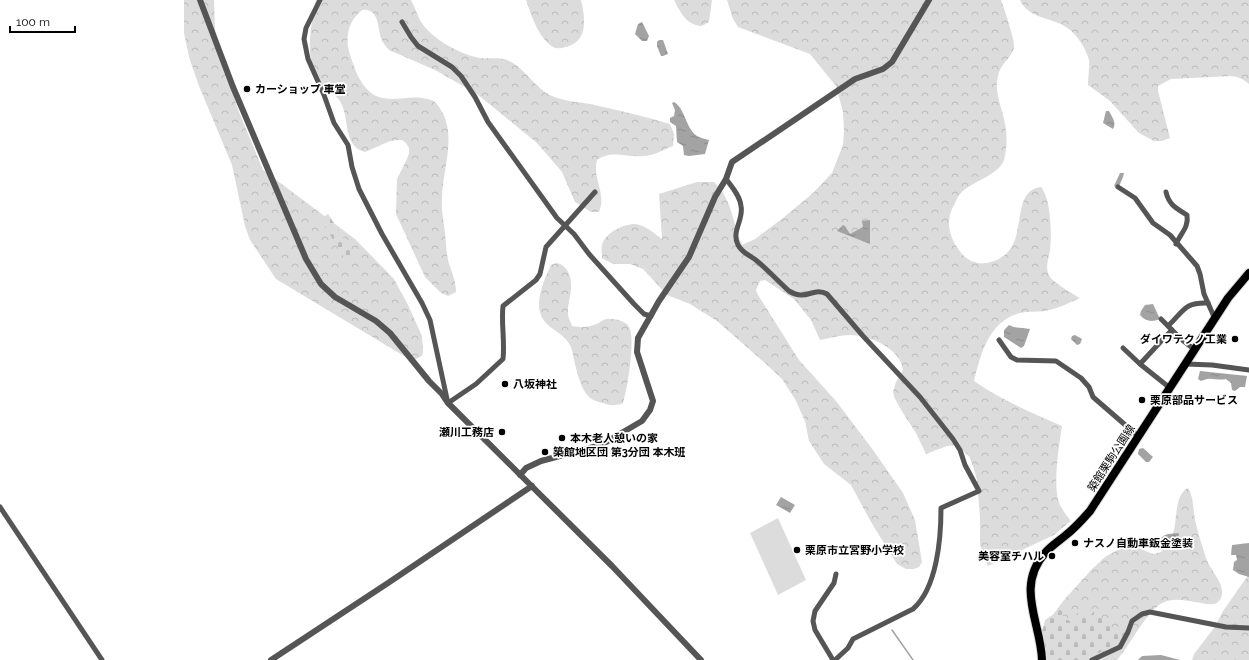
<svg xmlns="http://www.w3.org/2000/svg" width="1249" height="660" font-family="Raleway,'Noto Sans JP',sans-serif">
	<defs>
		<pattern id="forest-crowns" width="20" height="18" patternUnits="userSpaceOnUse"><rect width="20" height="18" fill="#dcdcdc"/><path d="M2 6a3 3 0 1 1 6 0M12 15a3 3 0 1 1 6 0" fill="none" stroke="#bbb"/></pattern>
		<pattern id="cemetery-stones" width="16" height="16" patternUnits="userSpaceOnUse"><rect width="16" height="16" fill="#dcdcdc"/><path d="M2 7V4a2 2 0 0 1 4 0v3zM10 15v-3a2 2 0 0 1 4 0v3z" fill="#bbb"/></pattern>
		<pattern id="water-ripples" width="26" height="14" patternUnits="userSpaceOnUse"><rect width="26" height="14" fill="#a3a3a3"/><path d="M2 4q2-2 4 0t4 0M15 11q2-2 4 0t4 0" fill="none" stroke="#8b8b8b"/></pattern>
	</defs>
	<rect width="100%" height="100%" fill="#fff"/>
	<!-- forest -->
	<g fill="url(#forest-crowns)">
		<path d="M184 0H214L215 30 223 63 239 112 263 170 355 239 394 279 408 305 422 336 423 352 422 356 416 359H409L276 279 250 240 245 226 232 165 199 86 189 57 184 33Z"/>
		<path d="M316 0H411C415 7 417 15 421 22 432 39 461 55 480 58 489 59 498 57 507 60 525 67 534 88 552 96 563 101 578 102 590 104 617 110 643 116 670 124L674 134 673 146C663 150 653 156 643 156 627 158 612 149 597 160 592 179 607 193 599 212H591L575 202 562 172 537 143 477 94 435 70 389 50C386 47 383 43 381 38 378 29 379 12 367 10 363 9 361 10 359 13 353 18 349 26 348 34 346 46 350 55 354 66 358 79 368 96 383 98 395 101 409 96 422 98 427 99 432 99 436 103 460 131 442 167 442 199 441 210 444 222 445 233 446 241 446 251 448 260 451 271 456 280 456 292L448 296 441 293 425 277 396 214 397 179 407 159 409 153V148L406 143 402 140H397L390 141 365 152C344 147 349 121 342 105 338 95 328 92 321 83 303 59 311 27 316 0Z"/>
		<path d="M526 0H581C585 18 589 41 566 47 559 49 554 49 549 44 537 34 531 14 526 0Z"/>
		<path d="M674 0H712L709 22 702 26C686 25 681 13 674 0Z"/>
		<path d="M727 0H1001C1004 8 1015 40 1014 47 1013 56 1003 62 1000 70 998 73 998 78 997 82 996 93 1000 104 1003 115 1007 129 1008 145 1004 160 998 176 972 181 961 193 957 197 955 204 952 209 945 226 951 240 962 254 967 260 978 265 986 263 1036 255 1005 191 1041 187 1051 199 1052 234 1050 250 1049 259 1044 268 1050 277 1053 282 1073 294 1080 298 1069 303 1057 309 1045 311 1037 312 1028 311 1020 313 988 322 981 354 974 381 1001 400 1032 413 1062 426 1059 446 1052 488 1060 505 1063 511 1067 516 1071 521L1054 535 988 566 980 545V517L977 480 973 466 969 456 956 445 947 446 926 454 916 433 903 413 894 397 893 392 896 382 903 370C901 349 870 335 851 335 841 335 830 338 820 340L811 320 794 299 765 280 760 281 756 290 758 295 799 360 836 401 873 450 903 493 915 520 922 562 919 567 914 569H906L897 564 871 522 851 485 824 464 809 441 805 421 795 399 782 379 765 363 717 321 690 304 667 295 643 269 630 264H613L602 258C602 254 601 249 602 245 605 233 623 224 635 224 645 225 655 234 662 239L659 194 697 182H714C733 200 732 223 742 245L755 239 783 218 813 193 832 173 843 145 844 131 843 112 836 86 810 54 738 27 733 19Z"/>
		<path d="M1020 0H1249V84C1243 79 1239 77 1231 76L1171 79 1158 86V91L1170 138 1162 141H1154L1139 133 1110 101 1088 85C1088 77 1090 66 1089 60 1086 49 1078 36 1069 29 1054 17 1029 20 1020 0Z"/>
		<path d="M556 263C566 264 571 275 571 284 572 294 567 304 568 314 568 318 571 322 572 326 583 328 589 327 599 323 601 321 605 319 607 319 614 318 626 321 629 327 636 339 627 390 623 403 616 406 610 406 603 403 598 402 592 400 589 397 580 388 577 371 574 360 573 354 572 347 568 342 560 330 544 328 540 312 536 299 545 277 551 265Z"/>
		<path d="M1188 488C1194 498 1193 510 1195 520 1198 533 1202 546 1206 558 1210 571 1231 589 1218 602 1210 610 1180 593 1162 603 1145 613 1131 644 1117 660H1038L1037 636 1064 600 1092 569 1105 557 1121 548 1128 546H1133L1153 554 1161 552C1167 545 1172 538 1174 530 1177 517 1175 494 1188 488Z"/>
		<path d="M1249 574V660H1192L1194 654 1214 628 1223 611Z"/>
	</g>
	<!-- cemetery -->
	<g fill="url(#cemetery-stones)">
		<path d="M328 214 354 254 346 260 320 219Z"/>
		<path d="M1061 609 1064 619 1070 621 1078 613 1091 615 1094 611 1120 636 1118 645 1091 656 1088 660H1049L1041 636 1045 620Z"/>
	</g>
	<!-- park -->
	<path fill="#dcdcdc" d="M778 518 806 580 778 595 750 533Z"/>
	<!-- water -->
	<g fill="url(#water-ripples)">
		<path d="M642 22 649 36 647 41H642L635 34 638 24Z"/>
		<path d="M659 40H663L668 54 663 56H661L657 46V42Z"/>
		<path d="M674 102C685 108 686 129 697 136 701 138 705 139 709 140L705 154 689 156 684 155 683 146 677 142 676 126 670 122V118L674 116 675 110 672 103Z"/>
		<path d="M1106 111H1109C1112 117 1117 123 1113 129L1103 123Z"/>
		<path d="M1120 173H1124L1123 177 1118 189 1114 186Z"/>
		<path d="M870 220V244L837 231 843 225 845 226 850 234 863 227 862 221Z"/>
		<path d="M1153 304 1160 319C1152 322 1146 322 1140 315L1141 311 1145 305Z"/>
		<path d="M1009 325C1016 329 1022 327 1030 329L1024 346 1021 348 1004 337V330Z"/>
		<path d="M1075 335 1082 339 1080 344 1077 345 1071 339 1072 336Z"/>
		<path d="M1200 371 1247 376 1245 387H1240L1235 391 1232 390 1231 383 1226 379C1215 381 1212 376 1201 381L1198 379Z"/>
		<path d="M1143 448 1153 457 1149 462H1146L1138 454 1139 449Z"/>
		<path d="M781 497 795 505 790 513 776 505Z"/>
		<path d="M1178 533 1179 534 1178 548 1166 549 1163 547 1161 538C1166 533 1171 534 1178 533Z"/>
		<path d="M1249 543V577L1239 574 1233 570 1234 562 1237 560 1236 555H1231L1232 545Z"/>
		<path d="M1161 655 1180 660H1138L1142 656Z"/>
	</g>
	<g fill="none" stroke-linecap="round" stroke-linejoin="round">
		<!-- stream -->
		<path stroke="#a3a3a3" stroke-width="1.5" d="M892 630 913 660"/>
		<!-- primary casing -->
		<g stroke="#dbdbdb" stroke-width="10">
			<path id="primary" d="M1042 660C1041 623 1015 587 1045 553 1051 546 1059 541 1066 535 1075 528 1083 519 1090 511L1228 298 1249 273"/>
		</g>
		<!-- minor -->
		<g stroke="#555" stroke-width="5">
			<path d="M320 0 306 28 304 39 308 59 324 95 334 123 348 145 352 167 359 189 382 234 422 303 430 320 447 399"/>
			<path d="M402 22 411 37 418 46 452 67 461 76 475 97 488 122 557 218 574 234 589 254 634 304 644 314 651 316"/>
			<path d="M726 179C732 187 740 196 741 206 744 220 731 231 738 245 743 254 750 255 757 261 768 270 778 281 789 291 807 302 813 286 827 294L863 336 920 397 953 439 960 450 965 465 979 491 941 508C941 539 937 588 913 609L853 639 848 648 835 660"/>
			<path d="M1118 187 1135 198 1153 223 1170 235 1197 266 1200 274 1204 294 1215 319"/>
			<path d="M1166 192C1169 205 1176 208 1187 215 1189 227 1181 233 1176 244"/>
			<path d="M1161 319 1181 339 1195 350"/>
			<path d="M1168 326C1184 311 1184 302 1208 303"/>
			<path d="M999 340 1011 357 1017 360 1056 361 1081 378 1089 387 1093 397 1138 436"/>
			<path d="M1123 348 1140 364 1170 388"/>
			<path d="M1140 364 1165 337 1172 330"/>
			<path d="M1186 364 1212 365 1249 370"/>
			<path d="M448 403 476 384 503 359C505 341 501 323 503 306L536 280 540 274 546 247 595 192"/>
			<path d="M0 507 102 660"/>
			<path d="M833 660 815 630 813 621 815 611 834 583 836 574"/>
			<path d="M1092 660 1120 647 1128 632 1132 621 1142 614 1150 612 1226 627 1249 628"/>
		</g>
		<!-- tertiary -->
		<g stroke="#555" stroke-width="6">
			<path d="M200 0 233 87 306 259 321 284 335 297 376 321 390 333 429 381 442 394 448 403 612 566 701 660"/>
			<path d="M520 475 526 468 541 461 601 445 642 421 650 410 653 401 637 352 638 338 659 301 689 257 715 197 726 179 732 162 855 79 883 69 892 62 929 0"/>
			<path d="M271 660 388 583 532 486"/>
		</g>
		<!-- primary -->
		<use href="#primary" stroke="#000" stroke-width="8"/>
	</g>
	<!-- markers -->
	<g fill="#000" stroke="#fff" stroke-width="1.5">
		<circle cx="247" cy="89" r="4"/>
		<circle cx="1235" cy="339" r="4"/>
		<circle cx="505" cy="384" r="4"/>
		<circle cx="1142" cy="400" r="4"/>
		<circle cx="502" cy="432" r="4"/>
		<circle cx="562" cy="438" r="4"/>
		<circle cx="545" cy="452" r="4"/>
		<circle cx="1075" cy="543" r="4"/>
		<circle cx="797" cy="550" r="4"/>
		<circle cx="1052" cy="556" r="4"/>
	</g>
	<g text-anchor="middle" stroke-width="3.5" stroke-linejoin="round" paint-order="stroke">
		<!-- poi labels -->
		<g font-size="11" font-weight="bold" fill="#000" stroke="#fff" text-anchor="start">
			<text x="255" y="93">カーショップ 車堂</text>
			<text x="1227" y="343" text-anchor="end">ダイワテクノ工業</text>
			<text x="513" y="388">八坂神社</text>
			<text x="1150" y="404">栗原部品サービス</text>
			<text x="494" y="436" text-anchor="end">瀬川工務店</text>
			<text x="570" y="442">本木老人憩いの家</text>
			<text x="553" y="456">築館地区団 第3分団 本木班</text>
			<text x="1083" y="547">ナスノ自動車鈑金塗装</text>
			<text x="805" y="554">栗原市立宮野小学校</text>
			<text x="1044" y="560" text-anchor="end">美容室チハル</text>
		</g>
		<!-- street labels -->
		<g font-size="11" fill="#000" stroke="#fff">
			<text transform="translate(1111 458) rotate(-57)" y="4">築館栗駒公園線</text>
		</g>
	</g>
	<!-- scale -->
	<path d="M10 26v6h65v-6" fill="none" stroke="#000000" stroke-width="2"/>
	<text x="16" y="26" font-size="12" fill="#000000" stroke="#ffffff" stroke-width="3" paint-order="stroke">100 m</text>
</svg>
